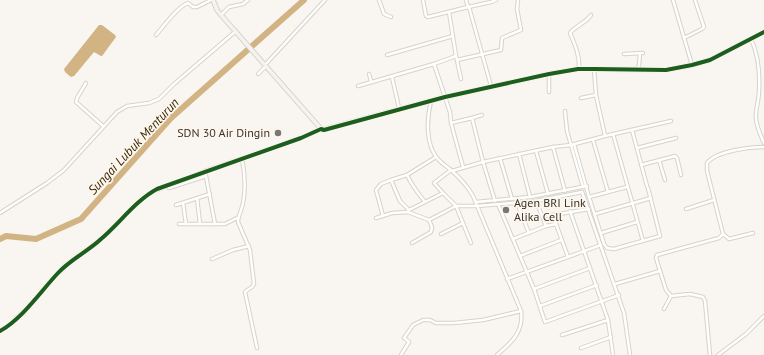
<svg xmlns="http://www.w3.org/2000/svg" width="764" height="355" font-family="'PT Sans',sans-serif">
	<rect width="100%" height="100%" fill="#f9f5f0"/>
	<!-- water -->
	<path fill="#d2b384" d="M99 25H102L115 35 116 37 102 56H101L94 52 74 76 71 77 65 72 64 69Z"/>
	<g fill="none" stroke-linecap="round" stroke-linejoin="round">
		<!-- river -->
		<path stroke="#d2b384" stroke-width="6" d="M0 239 6 236 36 239 81 219 171 118 304 0"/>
		<!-- street casing -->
		<g stroke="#d6d2cc" stroke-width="4.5">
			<g id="street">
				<path d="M379 0 384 14 391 17"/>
				<path d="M423 0 426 16 428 17 468 7 466 0"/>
				<path d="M673 0 692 65"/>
				<path d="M468 7 491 2 496 0"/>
				<path d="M469 7 491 86"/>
				<path d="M449 12 456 56"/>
				<path d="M221 15 229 7 243 4 248 0"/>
				<path d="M156 35C164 26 177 7 188 3L193 7H197L211 0"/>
				<path d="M684 38 702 29 704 27 695 0"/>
				<path d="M751 39C759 56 760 73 759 91 759 101 755 110 756 119 757 128 761 136 764 143"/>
				<path d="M624 54 643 53"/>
				<path d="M387 55 453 36"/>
				<path d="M457 60 461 79"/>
				<path d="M265 65 325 0"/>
				<path d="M579 69C580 56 575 45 570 33 575 26 586 23 591 15"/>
				<path d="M637 69 639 65 640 53"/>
				<path d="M258 74 266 66"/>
				<path d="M369 74 371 81"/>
				<path d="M549 74V92"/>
				<path d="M392 77 399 108"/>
				<path d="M86 83 77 98 76 102 103 126"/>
				<path d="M358 86 434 64"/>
				<path d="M581 98 596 95"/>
				<path d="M431 101C427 118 425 143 437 158 441 163 446 166 451 170 460 178 467 185 473 196L521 311C524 332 511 343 497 355"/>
				<path d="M565 111 567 131 583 187"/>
				<path d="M472 118 482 115"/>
				<path d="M451 123 450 112 434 64 456 56 457 60 501 50 502 38 521 30 517 9 518 0"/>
				<path d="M632 130 647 186"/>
				<path d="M613 134 643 241"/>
				<path d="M605 136 671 121"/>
				<path d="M593 140 608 192"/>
				<path d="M574 144 589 197 627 187"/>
				<path d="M553 147 565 191"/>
				<path d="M637 148 676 138"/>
				<path d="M536 151 548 194"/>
				<path d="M519 154 530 197"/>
				<path d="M436 157 407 175C412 186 418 193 425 202L443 193 456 206 471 243"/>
				<path d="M500 158 512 199"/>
				<path d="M242 159C245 174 246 188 243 203 242 210 238 215 238 222L250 250 254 284 252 287 246 291 245 292 257 348"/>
				<path d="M659 160 665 180"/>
				<path d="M641 165 675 156 677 158 681 175"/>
				<path d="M463 167 451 123 472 118 483 162 495 201"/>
				<path d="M205 171 215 224"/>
				<path d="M452 171 483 162 553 147 571 145 605 136 596 95 594 69"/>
				<path d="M407 175 391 180 400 201 409 210"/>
				<path d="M169 188 206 176"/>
				<path d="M443 193 434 183 451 170"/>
				<path d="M589 197 604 244 607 248 614 249 660 236 648 188"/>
				<path d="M197 198 200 224"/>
				<path d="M536 201 546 226"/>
				<path d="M476 202 530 197 587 186"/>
				<path d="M183 203 186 224"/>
				<path d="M517 203 529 233"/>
				<path d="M498 204 534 289 545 322 619 295"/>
				<path d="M176 205 210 194"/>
				<path d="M686 209 714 200"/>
				<path d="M408 211 409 210 425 202"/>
				<path d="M570 211 608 320 613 355"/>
				<path d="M0 213 47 183 64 170 117 112 127 106 149 103 159 99 174 84 236 31"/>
				<path d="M595 214 651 198"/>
				<path d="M383 216 376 190 381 184 391 180"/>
				<path d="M542 216 553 215"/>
				<path d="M376 218 392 213 408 212 429 220 456 206H477L536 201 582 192 624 313 630 355"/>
				<path d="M179 224H225L237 218"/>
				<path d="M556 224 568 257"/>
				<path d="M601 233 637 222"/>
				<path d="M441 234 463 223"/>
				<path d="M723 234 729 239 753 233"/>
				<path d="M513 239 546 226 556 224 553 215 589 209"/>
				<path d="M412 243 431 232 432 227 429 220"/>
				<path d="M520 256 561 240"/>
				<path d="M212 259 233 250 249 246"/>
				<path d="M507 279 601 245"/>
				<path d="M615 284 660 271"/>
				<path d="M534 289 590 268"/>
				<path d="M671 296 690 294 703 297 705 301 710 355"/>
				<path d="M540 306 597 285"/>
				<path d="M664 309 671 296 666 290 656 258 657 255 719 238 723 234 707 171V163C716 151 750 147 764 147"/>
				<path d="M0 331 9 325 31 304 65 265 101 239 138 203 150 193 205 171 301 138 321 129"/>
				<path d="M562 335 608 320"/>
				<path d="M581 348 611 337"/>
				<path d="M401 355 409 342 407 340 404 338 413 325 423 320H430L436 323H454L483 320 521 311"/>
				<path d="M718 355 746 334 764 316"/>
			</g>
		</g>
		<!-- secondary casing -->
		<g stroke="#d6d2cc" stroke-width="5.5">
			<path id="secondary" d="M213 0 217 10 221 15 322 130 445 97 549 74 578 69H594L666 70 692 65 710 60 764 32"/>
		</g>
		<!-- street -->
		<use href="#street" stroke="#fefefd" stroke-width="2.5"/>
		<!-- secondary -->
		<use href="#secondary" stroke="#f5f2ef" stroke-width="3.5"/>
		<!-- cycleway casing -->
		<g stroke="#fdf6ec" stroke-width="6">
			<path id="cycleway" d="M0 331C22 319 41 291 58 273 71 259 87 252 101 239 120 223 135 201 157 189L301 138 321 129 324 130 445 97 549 74 578 69H594L666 70 692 65 710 60 764 32"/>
		</g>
		<!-- cycleway -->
		<use href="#cycleway" stroke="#1b5e20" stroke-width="4"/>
	</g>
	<!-- markers -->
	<g fill="#7b7671" stroke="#fdf6ec" stroke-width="1.5">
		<circle cx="278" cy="133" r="4"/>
		<circle cx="506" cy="210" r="4"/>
	</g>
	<g text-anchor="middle" stroke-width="3.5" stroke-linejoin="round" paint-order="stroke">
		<!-- poi labels -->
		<g font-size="12" fill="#37322c" stroke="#fdf6ec" text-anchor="end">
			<text x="270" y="137">SDN 30 Air Dingin</text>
			<text x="514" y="207" text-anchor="start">Agen BRI Link<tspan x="514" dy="14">Alika Cell</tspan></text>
		</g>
		<!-- water labels -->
		<g font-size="13" font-style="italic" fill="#392809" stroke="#fdf6ec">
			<text transform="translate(133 146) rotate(-47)" y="5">Sungai Lubuk Menturun</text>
		</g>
	</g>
</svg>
